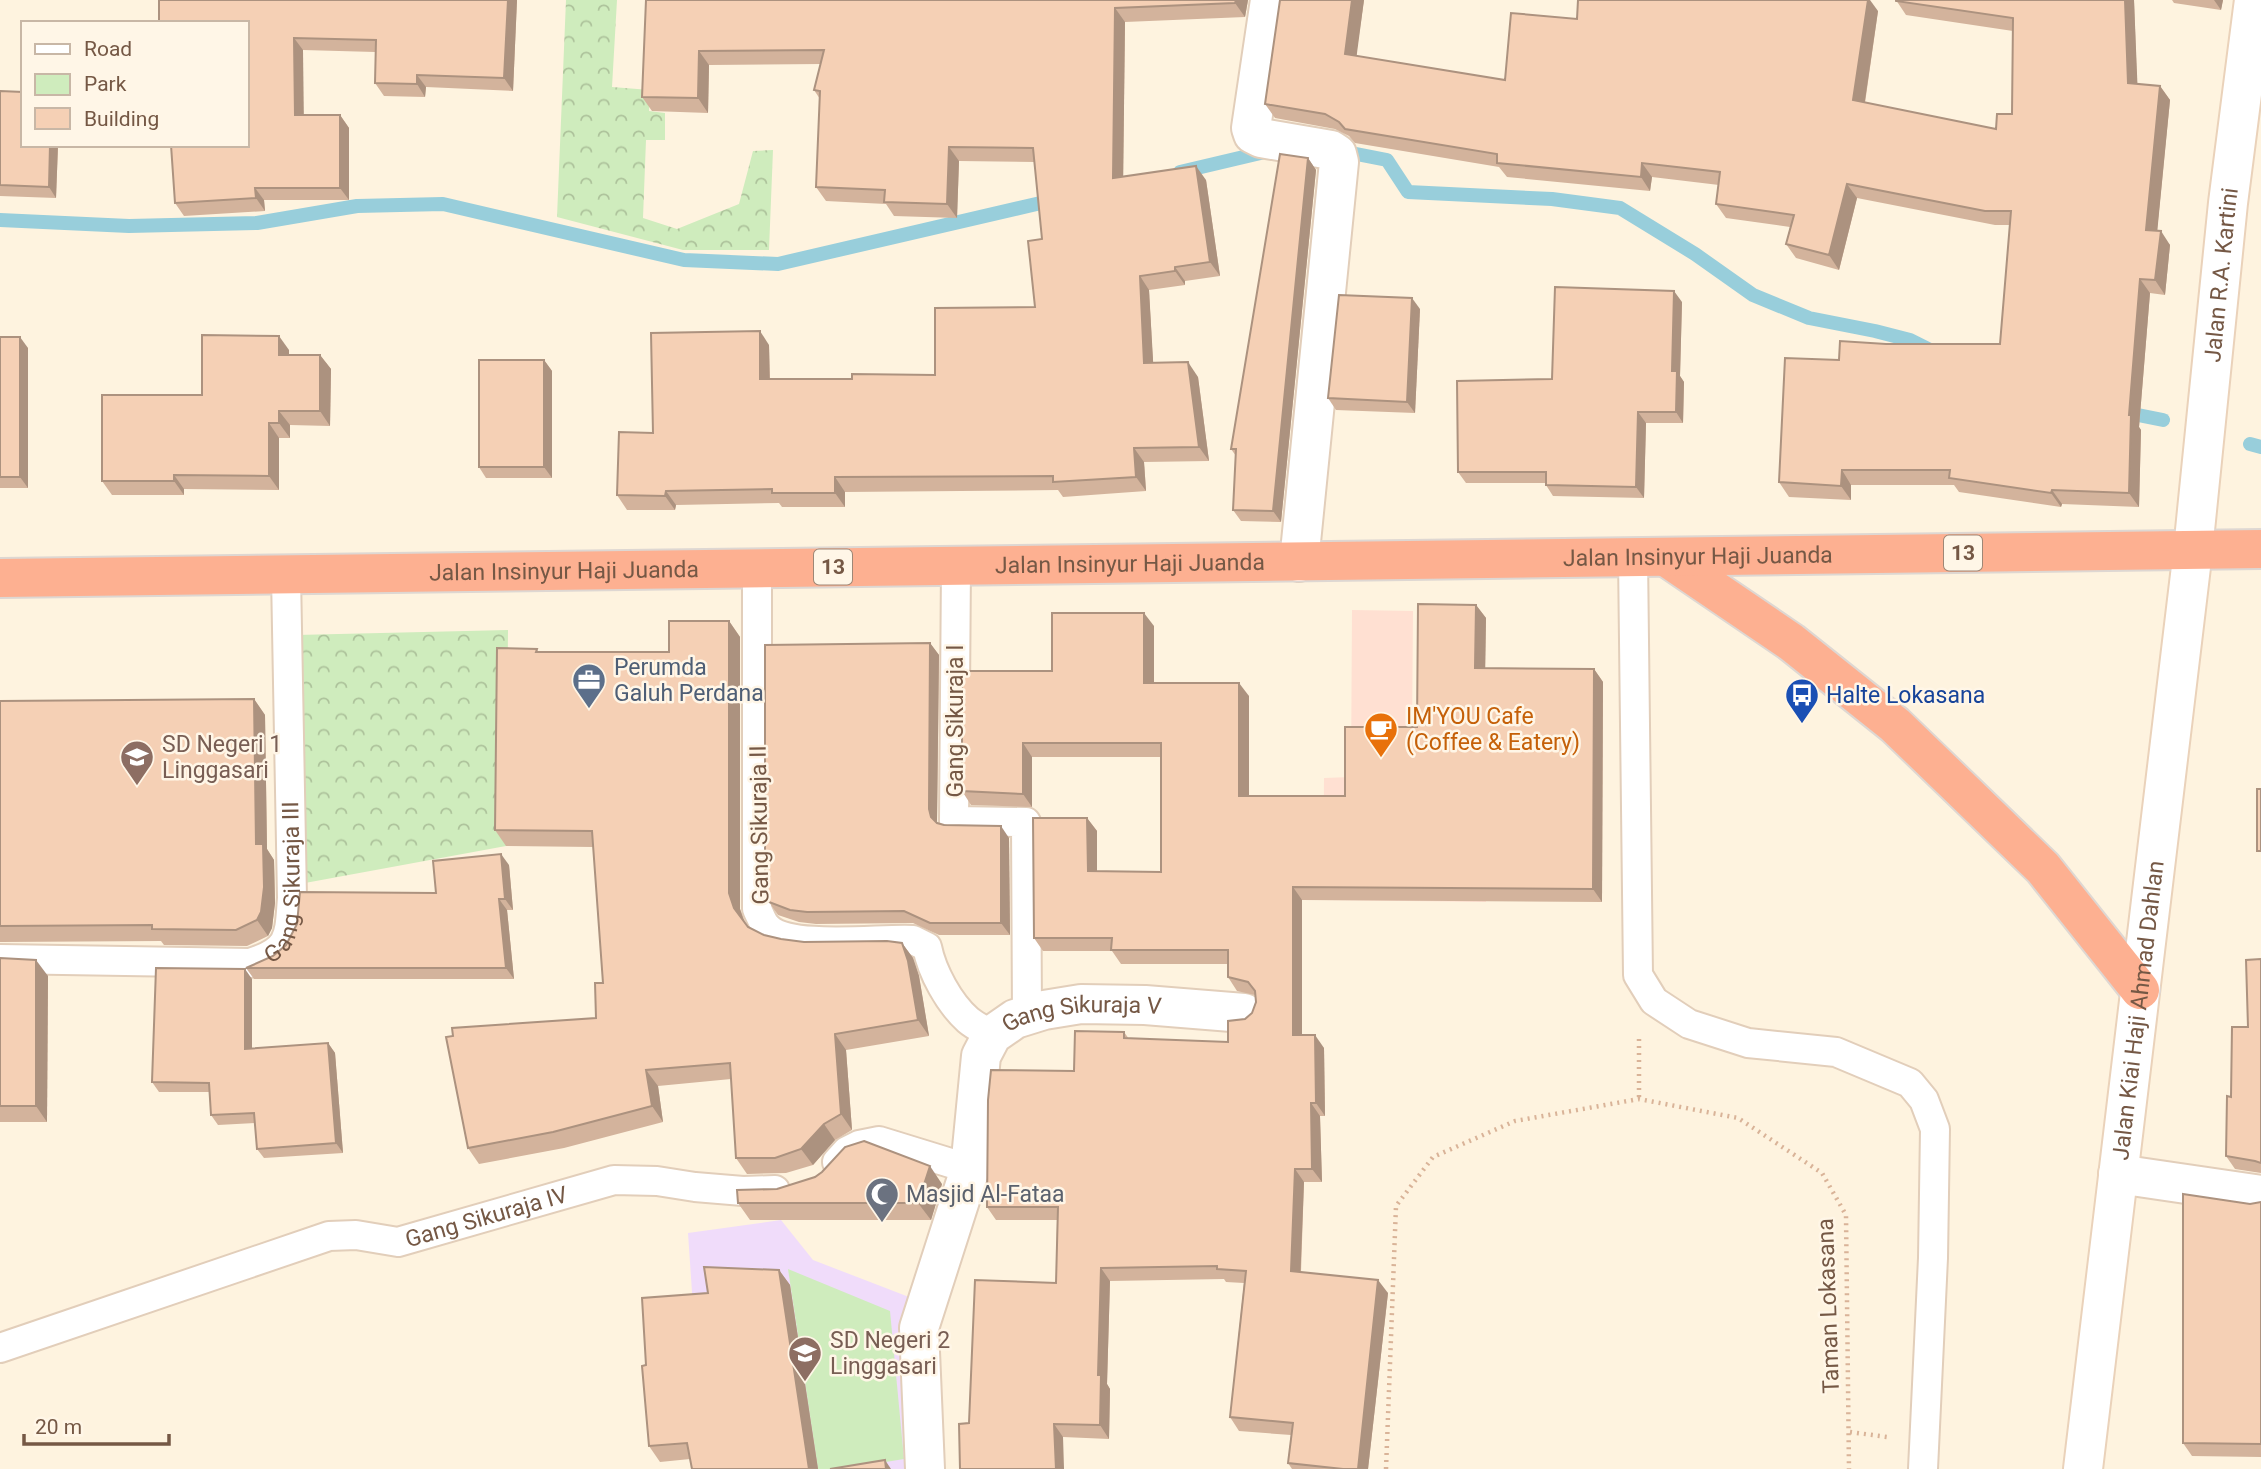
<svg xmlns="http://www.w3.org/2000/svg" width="2261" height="1469" font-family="Roboto,sans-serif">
	<defs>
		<pattern id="forest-crowns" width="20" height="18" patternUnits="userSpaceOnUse" patternTransform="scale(1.75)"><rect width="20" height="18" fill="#cfecbd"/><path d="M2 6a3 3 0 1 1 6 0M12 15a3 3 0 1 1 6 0" fill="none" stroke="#adc29b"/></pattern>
	</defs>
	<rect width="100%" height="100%" fill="#fef3df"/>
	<!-- commercial -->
	<path fill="#ffe0d2" d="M1352 610 1413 611 1412 741 1486 832V902L1323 900 1324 778 1351 777Z"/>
	<!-- education -->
	<path fill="#f0dcfa" d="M781 1220 813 1260 909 1297 915 1469H704L688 1233Z"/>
	<!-- forest -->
	<g fill="url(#forest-crowns)">
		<path d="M566 0H617L612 87 650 90 649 111 665 113V140H646L643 218 677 229 739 204 753 151 773 150 769 250H683L557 217Z"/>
		<path d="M508 630 506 846 305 883 296 635Z"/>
	</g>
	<!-- green -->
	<path fill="#cfecbd" d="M788 1269 890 1311 904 1459 843 1469H818Z"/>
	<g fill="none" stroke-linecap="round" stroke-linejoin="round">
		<!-- stream -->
		<g stroke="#98cedb" stroke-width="14">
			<path d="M1341 151 1387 160 1408 192 1552 199 1620 208 1695 254 1753 295 1809 318 1875 331 1910 340 1934 352"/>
			<path d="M1180 172 1269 151"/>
			<path d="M0 220 129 226 257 223 357 206 443 204 684 260 778 264 1058 199"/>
			<path d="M2123 412 2163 420"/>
			<path d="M2250 444 2261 447"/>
		</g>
		<!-- lane casing -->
		<g stroke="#e2ceba" stroke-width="32">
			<g id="lane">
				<path d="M1633 557 1638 975 1654 1001 1689 1024 1748 1043 1836 1052 1910 1083 1924 1100 1935 1129 1933 1258 1923 1469"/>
				<path d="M956 566 954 821 1026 822 1027 1016"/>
				<path d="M757 568V909C760 915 763 924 768 928 791 950 880 938 913 940L927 947C932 972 949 1003 968 1020 975 1026 984 1030 992 1035"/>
				<path id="s1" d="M0 959 250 963C291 950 289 937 292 898L286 575"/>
				<path d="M837 1162 847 1151 859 1145 879 1141 970 1169"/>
				<path id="s2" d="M0 1348 329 1236 356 1235 398 1242 614 1180 657 1181 695 1187 743 1191 775 1190"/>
			</g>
		</g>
		<!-- street casing -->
		<g stroke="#e2ceba" stroke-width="42">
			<g id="street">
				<path d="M1270 0 1251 128 1253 134 1261 138 1331 150 1337 154 1339 162 1299 562"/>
				<path d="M2118 1174 2261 1195"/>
				<path id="s3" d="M925 1469 919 1328 970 1169 981 1056 992 1035 1015 1019 1044 1010 1081 1004 1145 1005 1244 1013"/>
			</g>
		</g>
		<!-- secondary casing -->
		<g stroke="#ead2ba" stroke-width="42">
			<g id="secondary">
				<path id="s4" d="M2083 1469 2193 550 2228 203 2254 0"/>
			</g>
		</g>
		<!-- highway casing -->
		<g stroke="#ded7d2" stroke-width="42">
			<g id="highway">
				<path d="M1666 557 1791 642 1895 725 2043 868 2140 990"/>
				<path id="s5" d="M0 578 2261 549"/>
			</g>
		</g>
		<!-- path -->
		<g stroke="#d9b398" stroke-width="4.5" stroke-dasharray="2 5" stroke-linecap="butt">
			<path d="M1639 1039V1099"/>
			<path d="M1850 1432 1887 1437"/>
			<path d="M1386 1469 1396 1206 1433 1157 1515 1121 1639 1099 1738 1118 1822 1173 1846 1215 1849 1469"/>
		</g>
		<!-- lane -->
		<use href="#lane" stroke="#fff" stroke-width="28"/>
		<!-- street -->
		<use href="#street" stroke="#fff" stroke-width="38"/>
		<!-- secondary -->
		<use href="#secondary" stroke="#fff" stroke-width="38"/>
		<!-- highway -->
		<use href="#highway" stroke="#fdb091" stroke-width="38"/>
	</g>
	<!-- wall -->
	<g fill="#d3b39c">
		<path d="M517 0 513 91 426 87 425 97 384 96 375 83V52L303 50V115H340L349 128V200H264L265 211 184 216 175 203 247 23Z"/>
		<path d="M646 0H1248L1245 17 1125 22 1123 177 1206 180 1220 276 1185 281V285L1149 290 1153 363 1198 377 1209 461 1144 462 1146 491 1063 497 1058 490 845 492V507H782L779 503 676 505 675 510H627L617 495 653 433 769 345 770 379H852L935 375 1035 307 1042 239 1035 162 959 161 957 218 894 216 886 204 826 201 816 187 820 99 814 90 821 64 709 65 708 113 652 111 642 97Z"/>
		<path d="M1280 0H1364L1356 56 1505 80 1577 19 1878 11 1865 103 1996 129 2012 114 2013 31 1906 15 1896 0H2134L2137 84 2160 86 2170 100 2157 231 2170 245 2165 295 2150 293 2139 427 2141 430 2139 507 2062 504 2061 507 1959 492 1954 485H1851V500L1789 497 1779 482 1839 360 1886 344H2000L2010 225H1995L1857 198 1839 270 1796 258 1786 244 1790 227 1726 218 1716 204 1719 185 1652 177 1650 191 1507 177 1499 167 1355 143 1349 136 1335 129 1275 118 1265 104Z"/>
		<path d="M2172 0H2223L2221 10 2174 3Z"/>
		<path d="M0 91 23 145H58L56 198 0 196Z"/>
		<path d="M1308 158 1316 170 1281 522 1241 521 1233 510 1236 456 1231 449Z"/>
		<path d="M1682 302 1680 376 1684 382 1683 423H1646L1644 498 1553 496 1546 485V483H1466L1458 472 1552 379Z"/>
		<path d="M1420 309 1415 413 1336 410 1328 398Z"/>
		<path d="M0 337 28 348V488H0Z"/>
		<path d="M289 350V355H320L331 369 330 426 290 425V438H279V490L184 489V495H112L102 481 202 395Z"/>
		<path d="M544 360 552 371V478H486L479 467Z"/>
		<path d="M1476 605 1486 618 1485 668 1594 669 1603 682 1602 902 1302 900V1035L1324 1048 1325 1116H1320L1322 1182H1304L1301 1272 1388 1293 1368 1469H1292L1288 1463 1291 1435 1239 1431 1230 1417 1244 1283 1226 1282 1224 1279 1110 1281 1107 1384 1110 1389 1109 1439 1063 1437 969 1423 1056 1283 1057 1220H996L987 1207 1074 1071 1124 1032 1129 1039 1228 1042 1245 1019 1252 1013 1256 1002 1255 995 1237 991 1228 977V964H1121L1112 951H1043L1034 938 1087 818 1097 831V871L1161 872V757H1032V807L971 805 962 791 1052 671 1154 626V683L1249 696V796H1345L1417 727Z"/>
		<path d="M729 621 740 637V909L745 922 748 927 764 935 781 939 804 942 902 943 913 958 919 976 929 1036 846 1050 852 1130 835 1140 813 1165 786 1173 747 1174 736 1158 731 1079 658 1086 663 1122 564 1148 479 1164 468 1148 596 1018 603 983 593 847 506 846 495 830 537 649 538 652H669Z"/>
		<path d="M930 643 939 655 937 822 938 823 1009 838 1010 935H939L913 923 816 924 799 922 778 915 769 902Z"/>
		<path d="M254 699 265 715 267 849 274 860 275 903 272 928 268 936 247 946 164 945 161 941 0 942V701Z"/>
		<path d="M509 865 513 910H507L514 979H254L246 968 436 893Z"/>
		<path d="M0 958 48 976 47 1122H0Z"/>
		<path d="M2261 959V1173L2235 1169 2226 1156 2248 1027Z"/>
		<path d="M252 979V1049L328 1043 335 1053 343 1153 264 1158 257 1149 255 1123 218 1125 211 1115 210 1092H159L152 1082Z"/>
		<path d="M822 1172 942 1184 931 1220H750L738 1203 815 1177Z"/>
		<path d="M2261 1202V1457L2192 1456 2183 1443 2250 1204Z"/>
		<path d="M779 1270 790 1285 818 1469H692L690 1459 660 1462 649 1446 646 1365 708 1293Z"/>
	</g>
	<!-- shaded-wall -->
	<g fill="#ac927f">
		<path d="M508 0H517L513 91 504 78Z"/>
		<path d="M1236 0H1248L1245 17 1235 3Z"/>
		<path d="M1352 0H1364L1355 68 1345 54Z"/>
		<path d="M1868 0H1870L1878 11 1863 114 1853 100Z"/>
		<path d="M2125 0H2134L2138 98 2128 83Z"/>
		<path d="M2214 0H2223L2221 10Z"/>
		<path d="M1115 8 1125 22 1123 193 1113 178Z"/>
		<path d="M294 38 303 50 304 128 295 115Z"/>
		<path d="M699 51 709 65 708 113 698 98Z"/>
		<path d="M417 75 426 87 425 97 417 84Z"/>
		<path d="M2160 86 2170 100 2156 244 2146 230Z"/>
		<path d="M340 115 349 128V200L340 188Z"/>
		<path d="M50 145H58L56 198 49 187Z"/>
		<path d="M949 147 959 161 957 218 947 204Z"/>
		<path d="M1308 158 1316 170 1281 522 1273 511Z"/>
		<path d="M1642 163 1652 177 1650 191 1641 177Z"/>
		<path d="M1196 166 1206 180 1220 276 1210 262Z"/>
		<path d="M1847 184 1857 198 1839 270 1829 255Z"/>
		<path d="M255 188 264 200 265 211 256 198Z"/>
		<path d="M2161 231 2170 245 2165 295 2155 280Z"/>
		<path d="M1175 267 1185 281V285L1175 271Z"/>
		<path d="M1140 276 1149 290 1154 377 1144 363Z"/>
		<path d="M2140 279 2150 293 2139 427 2141 430 2139 507 2129 493V415Z"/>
		<path d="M1674 291 1682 302 1680 376 1684 382 1683 423 1676 412 1672 371Z"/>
		<path d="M1412 298 1420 309 1415 413 1407 402Z"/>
		<path d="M760 331 769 345 770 394 760 379Z"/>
		<path d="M279 336 289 350V369L279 355Z"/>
		<path d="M20 337 28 348V488L20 477Z"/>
		<path d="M320 355 331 369 330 426 320 411Z"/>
		<path d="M544 360 552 371V478L544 467Z"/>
		<path d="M1188 362 1198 377 1209 461 1199 447Z"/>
		<path d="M279 411 290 425V438L279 423Z"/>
		<path d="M1638 412 1646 423 1644 498 1636 487Z"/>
		<path d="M269 423 279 438V490L269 476Z"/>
		<path d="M1134 448 1144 462 1146 491 1136 477Z"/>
		<path d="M1842 470 1851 485V500L1841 486Z"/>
		<path d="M174 475 184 489V495L174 481Z"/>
		<path d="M835 477 845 492V507L835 493Z"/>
		<path d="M2052 490 2062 504 2061 507 2051 493Z"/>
		<path d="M666 491 676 505 675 510 665 496Z"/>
		<path d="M1476 605 1486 618 1485 681 1475 668Z"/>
		<path d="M1144 613 1154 626V696L1144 683Z"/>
		<path d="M729 621 740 637V909L745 924 734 908 729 893Z"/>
		<path d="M930 643 939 655 937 822 940 830 931 817 929 809Z"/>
		<path d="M1594 669 1603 682 1602 902 1593 889Z"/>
		<path d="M1239 683 1249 696V809L1239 796Z"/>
		<path d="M254 699 265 715 267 849 274 860 275 903 272 928 268 936 257 920Z"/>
		<path d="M1023 743 1032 757V807L1023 794Z"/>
		<path d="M1087 818 1097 831V885L1088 871Z"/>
		<path d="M1001 826 1009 838 1010 935 1001 923Z"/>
		<path d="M501 854 509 865 513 910 505 899Z"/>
		<path d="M1293 887 1302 900V1048L1293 1035Z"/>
		<path d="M499 899 507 910 514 979 506 968Z"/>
		<path d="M902 943 913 958 919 976 929 1036 918 1020Z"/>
		<path d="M36 960 48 976 47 1122 36 1106Z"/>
		<path d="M245 969 252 979V1059L245 1049Z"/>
		<path d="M835 1034 846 1050 852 1130 841 1114Z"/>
		<path d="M1315 1035 1324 1048 1325 1116 1316 1103Z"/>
		<path d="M328 1043 335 1053 343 1153 336 1143Z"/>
		<path d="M646 1070 658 1086 663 1122 652 1106Z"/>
		<path d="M1311 1103 1320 1116 1322 1182 1312 1169Z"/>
		<path d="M824 1124 835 1140 813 1165 801 1149Z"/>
		<path d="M930 1166 942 1184 931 1220 918 1203Z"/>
		<path d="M1295 1169 1304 1182 1300 1284 1291 1271Z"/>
		<path d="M1101 1268 1110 1281 1107 1384 1110 1389 1109 1439 1100 1425 1098 1375Z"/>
		<path d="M779 1270 790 1285 818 1469H809Z"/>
		<path d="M1378 1280 1388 1293 1368 1469H1358Z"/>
		<path d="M1054 1424 1063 1437 1064 1469H1056Z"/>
		<path d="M885 1460 891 1469H886Z"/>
	</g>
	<!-- building -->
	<g fill="#f5d0b5" stroke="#ac927f" stroke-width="2">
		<path d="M159 0H508L504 78 417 75V84L375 83 376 40 294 38 295 115H340V188H255L256 198 175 203 171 145H247V23H159Z"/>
		<path d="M646 0H1236L1235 3 1115 8 1113 178 1196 166 1210 262 1175 267V271L1140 276 1144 363 1188 362 1199 447 1134 448 1136 477 1053 482V476L835 477V493H772V489L666 491 665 496 617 495 619 432 653 433 651 333 760 331V379H852V374L935 375V308L1035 307 1028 241 1042 239 1033 148 949 147 947 204 884 202 885 190 816 187 820 91 814 90 824 50 699 51 698 98 642 97Z"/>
		<path d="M1280 0H1352L1345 54 1505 80 1511 13 1577 19 1578 0H1868L1853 100 1996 129 1997 114H2012L2013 18 1896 1V0H2125L2128 83 2160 86 2146 230 2161 231 2155 280 2140 279 2129 415H2131L2129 493 2052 490 2051 493 1949 478 1950 470H1842L1841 486 1779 482 1785 358 1839 360 1840 341 1886 344H2000L2011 211H1985L1847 184 1829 255 1786 244 1794 215 1716 204 1720 172 1642 163 1641 177 1497 163V154L1345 129 1339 122 1325 114 1265 104Z"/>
		<path d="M0 91 23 92V145H50L49 187 0 185Z"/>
		<path d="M1280 154 1308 158 1273 511 1233 510 1236 449H1231Z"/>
		<path d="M1555 287 1674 291 1672 371H1677L1676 412H1638L1636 487 1546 485V472H1458L1457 381 1552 379Z"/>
		<path d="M1339 295 1412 298 1407 402 1328 398Z"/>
		<path d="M202 335 279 336V355H320V411H279V423H269V476L174 475V481H102V395H202Z"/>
		<rect x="0" y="337" width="20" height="140"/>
		<rect x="479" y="360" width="65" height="107"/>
		<path d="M1418 604 1476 605 1475 668 1594 669 1593 889 1293 887V1035H1315L1316 1103H1311L1312 1169H1295L1291 1271 1378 1280 1358 1469H1343L1288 1463 1293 1423 1230 1417 1246 1271 1217 1269V1266L1101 1268 1098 1375H1101L1100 1425 1054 1424 1056 1469H960L959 1424 969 1423 975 1280 1056 1283 1058 1207H987L988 1100 991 1070 1074 1071 1075 1031 1124 1032V1038L1228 1042V1021L1245 1019 1252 1013 1256 1002 1255 991 1248 982 1228 977V950H1111L1112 938H1034L1033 818H1087L1088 871 1161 872V743H1023V794L962 791V671H1052V613H1144V683H1239V796H1345V727H1417Z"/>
		<path d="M669 621H729V893L734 908 748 927 764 935 781 939 804 942 887 941 902 943 908 961 918 1020 835 1034 841 1114 824 1124 801 1149 775 1158H736L730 1063 646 1070 652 1106 553 1132 468 1148 446 1037 453 1036 452 1028 596 1018 595 983H603L592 831 495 830 497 648 537 649 536 652H669Z"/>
		<path d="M930 643 929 809 931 817 937 823 944 825 1001 826V923H930L904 911 807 912 790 910 769 902 765 893V645Z"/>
		<path d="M254 699 256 844H263L264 887 261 912 257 920 236 930 152 929V925L0 926V701Z"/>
		<rect x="2257" y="789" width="4" height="62"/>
		<path d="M501 854 505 899H499L506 968H246L273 956 286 945 297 924 300 892 436 893 433 861Z"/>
		<path d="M0 958 36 960V1106H0Z"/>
		<path d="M2261 959V1163L2255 1161 2226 1156 2227 1096 2231 1097 2232 1027H2248L2246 960Z"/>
		<path d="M156 968 245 969V1049L328 1043 336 1143 257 1149 254 1113 211 1115 209 1083 152 1082Z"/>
		<path d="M864 1141 930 1166 918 1203H738L737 1190 777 1189 815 1177 822 1172 845 1147Z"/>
		<path d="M2183 1194 2250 1204 2261 1202V1444L2183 1443Z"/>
		<path d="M704 1267 779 1270 809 1469H692L687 1443 649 1446 642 1366 646 1365 642 1298 708 1293Z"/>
		<path d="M885 1460 886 1469H830Z"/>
	</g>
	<!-- icons -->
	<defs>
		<g id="office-pin" transform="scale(1.75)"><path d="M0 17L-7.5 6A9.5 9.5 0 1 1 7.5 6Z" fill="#5c6f8a" stroke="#fff6e7"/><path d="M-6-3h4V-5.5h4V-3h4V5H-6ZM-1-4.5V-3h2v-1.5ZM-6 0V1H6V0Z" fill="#fff"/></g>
		<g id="bus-pin" transform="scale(1.75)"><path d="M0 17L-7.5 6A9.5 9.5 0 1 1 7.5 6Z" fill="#1a4fb4" stroke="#fff6e7"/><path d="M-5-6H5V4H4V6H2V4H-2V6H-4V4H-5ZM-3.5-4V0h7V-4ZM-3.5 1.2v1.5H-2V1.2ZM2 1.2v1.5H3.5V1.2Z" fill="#fff"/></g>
		<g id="cafe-pin" transform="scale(1.75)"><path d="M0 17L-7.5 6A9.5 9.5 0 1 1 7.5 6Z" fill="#e8710a" stroke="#fff6e7"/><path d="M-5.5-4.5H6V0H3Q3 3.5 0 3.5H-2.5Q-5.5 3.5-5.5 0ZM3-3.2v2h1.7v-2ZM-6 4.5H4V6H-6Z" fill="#fff"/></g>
		<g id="school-pin" transform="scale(1.75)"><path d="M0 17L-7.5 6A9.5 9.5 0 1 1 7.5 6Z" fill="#8d6e63" stroke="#fff6e7"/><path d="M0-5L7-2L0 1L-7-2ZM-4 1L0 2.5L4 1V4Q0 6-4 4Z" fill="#fff"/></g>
		<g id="mosque-pin" transform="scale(1.75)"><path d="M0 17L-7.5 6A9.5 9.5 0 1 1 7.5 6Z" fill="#6b7280" stroke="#fff6e7"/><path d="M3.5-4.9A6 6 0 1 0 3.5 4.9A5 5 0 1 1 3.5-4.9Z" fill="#fff"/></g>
	</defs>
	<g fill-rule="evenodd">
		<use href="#office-pin" x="589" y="680"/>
		<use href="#bus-pin" x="1802" y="695"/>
		<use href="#cafe-pin" x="1381" y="729"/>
		<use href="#school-pin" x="137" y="757"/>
		<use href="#mosque-pin" x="882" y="1194"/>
		<use href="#school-pin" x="805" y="1353"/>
	</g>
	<g text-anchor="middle" stroke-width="5" stroke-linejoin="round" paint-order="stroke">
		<!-- shield labels -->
		<g fill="#fff6e7" stroke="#9e8776" stroke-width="2">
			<rect x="1944" y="535.5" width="38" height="35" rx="5"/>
			<rect x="814" y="549.5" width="38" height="35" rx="5"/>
		</g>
		<g font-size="21" font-weight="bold" fill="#755845">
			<text x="1963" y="560">13</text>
			<text x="833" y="574">13</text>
		</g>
		<!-- street labels -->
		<g font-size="23" fill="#755845" stroke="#fff6e7">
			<text dy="8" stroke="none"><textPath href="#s4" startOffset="1202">Jalan R.A. Kartini</textPath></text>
			<text dy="8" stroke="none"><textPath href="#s5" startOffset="1698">Jalan Insinyur Haji Juanda</textPath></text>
			<text dy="8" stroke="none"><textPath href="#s5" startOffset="1130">Jalan Insinyur Haji Juanda</textPath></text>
			<text dy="8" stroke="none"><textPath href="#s5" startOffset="564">Jalan Insinyur Haji Juanda</textPath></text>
			<text transform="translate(955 721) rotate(-90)" y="8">Gang Sikuraja I</text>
			<text transform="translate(759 825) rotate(-91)" y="8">Gang Sikuraja II</text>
			<text dy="8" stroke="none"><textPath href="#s1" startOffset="350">Gang Sikuraja III</textPath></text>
			<text dy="8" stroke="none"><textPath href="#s4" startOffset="462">Jalan Kiai Haji Ahmad Dahlan</textPath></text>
			<text dy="8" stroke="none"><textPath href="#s3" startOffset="541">Gang Sikuraja V</textPath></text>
			<text dy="8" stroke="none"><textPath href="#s2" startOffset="509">Gang Sikuraja IV</textPath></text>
			<text transform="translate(1828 1306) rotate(-92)" y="8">Taman Lokasana</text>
		</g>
		<!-- service labels -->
		<g font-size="23" fill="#4e5e75" stroke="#fff6e7" text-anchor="start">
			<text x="614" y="675">Perumda<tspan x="614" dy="26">Galuh Perdana</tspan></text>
		</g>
		<!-- transit labels -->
		<g font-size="23" fill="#164399" stroke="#fff6e7" text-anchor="start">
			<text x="1826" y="703">Halte Lokasana</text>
		</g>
		<!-- food labels -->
		<g font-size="23" fill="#c56008" stroke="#fff6e7" text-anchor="start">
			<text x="1406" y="724">IM'YOU Cafe<tspan x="1406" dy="26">(Coffee &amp; Eatery)</tspan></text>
		</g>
		<!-- education labels -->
		<g font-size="23" fill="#785e54" stroke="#fff6e7" text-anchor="start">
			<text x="162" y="752">SD Negeri 1<tspan x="162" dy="26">Linggasari</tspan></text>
			<text x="830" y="1348">SD Negeri 2<tspan x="830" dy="26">Linggasari</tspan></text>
		</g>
		<!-- worship labels -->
		<g font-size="23" fill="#5b616d" stroke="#fff6e7" text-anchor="start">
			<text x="906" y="1202">Masjid Al-Fataa</text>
		</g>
	</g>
	<!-- legend -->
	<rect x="21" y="21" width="228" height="126" fill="#fff6e7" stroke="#c8b7a6" stroke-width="2"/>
	<rect x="35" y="44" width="35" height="10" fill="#ffffff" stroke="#c8b7a6" stroke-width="2"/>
	<text x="84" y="56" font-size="21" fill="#755845">Road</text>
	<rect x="35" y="74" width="35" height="21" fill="#cfecbd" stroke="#c8b7a6" stroke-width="2"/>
	<text x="84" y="91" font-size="21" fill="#755845">Park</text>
	<rect x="35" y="108" width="35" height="21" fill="#f5d0b5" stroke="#c8b7a6" stroke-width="2"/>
	<text x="84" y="126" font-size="21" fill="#755845">Building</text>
	<!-- scale -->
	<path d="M24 1434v10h145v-10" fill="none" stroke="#755845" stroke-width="3.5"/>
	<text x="35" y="1434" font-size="21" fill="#755845" stroke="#fff6e7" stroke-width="5" paint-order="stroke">20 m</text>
</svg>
